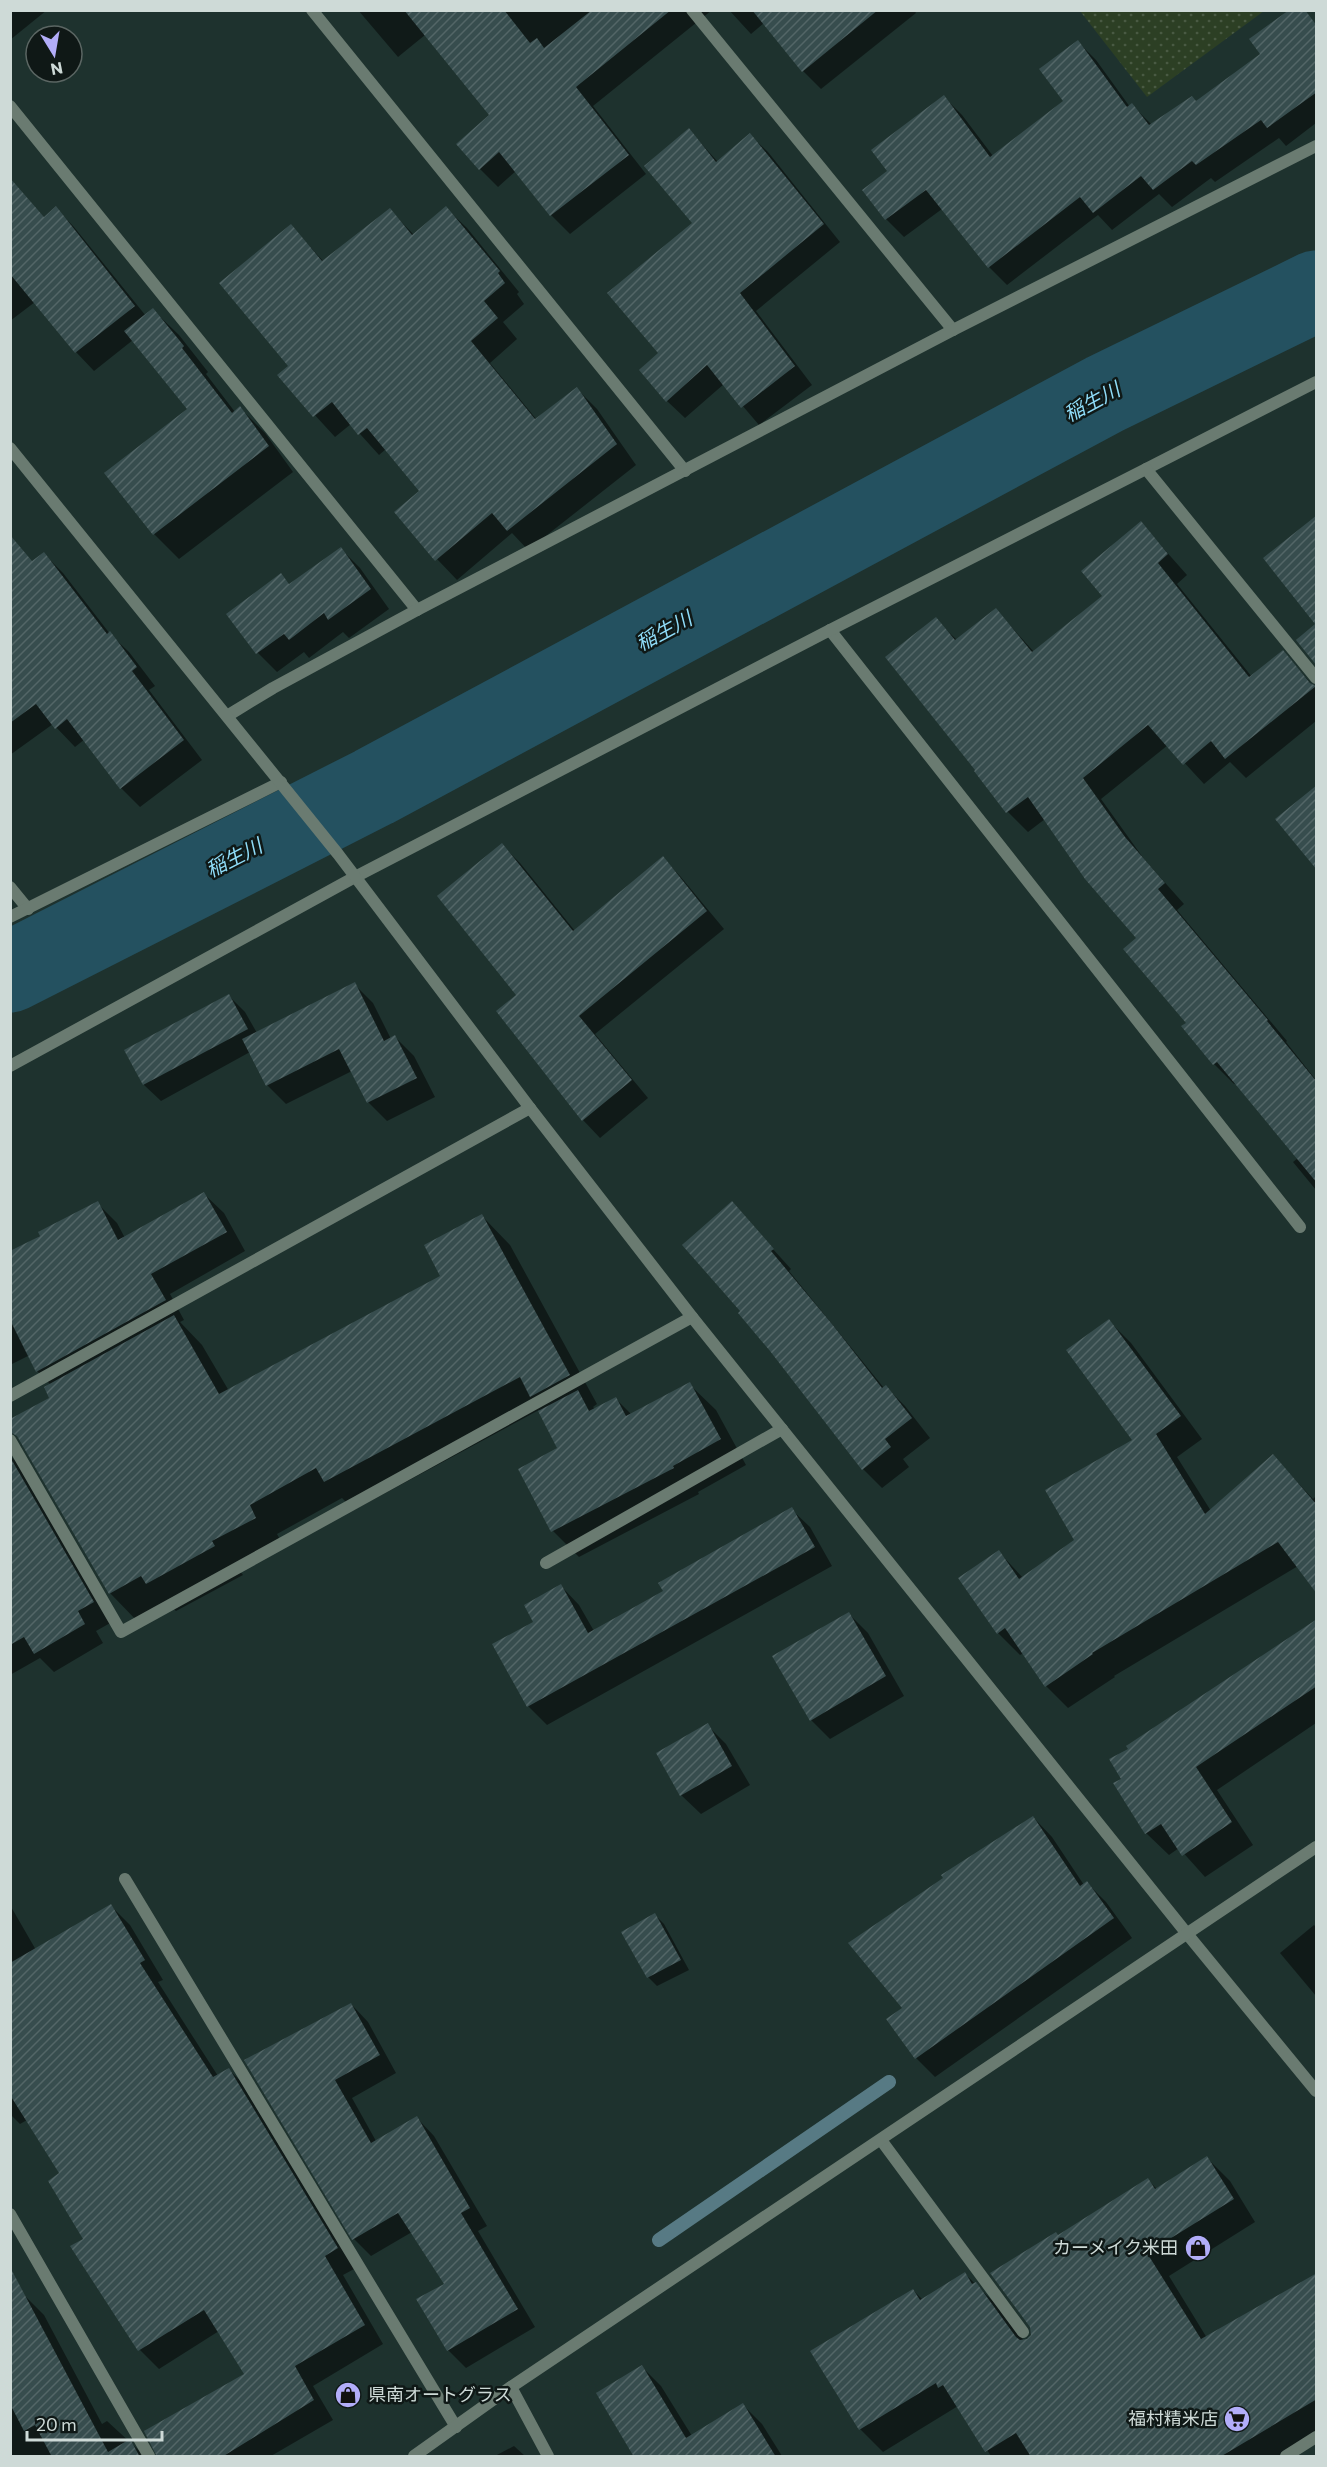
<svg xmlns="http://www.w3.org/2000/svg" width="1327" height="2467" font-family="Commissioner,'Noto Sans JP',sans-serif">
	<defs>
		<pattern id="grass-dots" width="8" height="8" patternUnits="userSpaceOnUse" patternTransform="scale(1.5)"><rect width="8" height="8" fill="#2c3f24"/><path d="M2 2h.1M6 6h.1" fill="none" stroke="#495a43" stroke-width="1.8" stroke-linecap="round"/></pattern>
		<pattern id="building-hatch" width="6" height="6" patternUnits="userSpaceOnUse" patternTransform="scale(1.5)"><rect width="6" height="6" fill="#374d4e"/><path d="M-1 1l2-2M0 6l6-6M5 7l2-2" fill="none" stroke="#536667"/></pattern>
	</defs>
	<rect width="100%" height="100%" fill="#1e322e"/>
	<!-- grass -->
	<path fill="url(#grass-dots)" d="M1080 11H1264L1147 97Z"/>
	<!-- shadow -->
	<g fill="#0007">
		<path d="M10 10H47L10 40Z"/>
		<path d="M358 10H712L593 106 646 174 570 234 551 215 516 171 498 187 480 169 491 116 425 35 398 57Z"/>
		<path d="M729 10H914L916 13 821 89 803 71 764 23 751 34Z"/>
		<path d="M1078 42 1096 60 1130 107 1132 105 1152 125 1197 102 1316 49V123L1286 146 1279 138 1215 182 1211 178 1172 207 1159 194 1112 230 1098 215 1007 285 989 267 942 209 904 237 886 219 864 190 889 171 944 97 962 115 993 156 1065 102Z"/>
		<path d="M689 130 718 162 750 135 768 152 840 242 756 311 812 385 759 425 724 384 685 418 667 401 660 353 694 223Z"/>
		<path d="M10 182 45 218 56 208 74 227 146 316 153 310 179 335 208 372 206 374 235 412 240 408 265 433 293 472 179 559 154 534 190 410 133 340 94 371 76 352 35 302 10 321Z"/>
		<path d="M446 208 467 228 519 292 517 294 524 304 503 322 517 339 490 363 537 420 577 389 597 409 636 465 528 550 512 533 457 580 437 559 421 491 386 449 379 455 351 424 335 437 279 376 291 366V226L324 262 390 210 414 235Z"/>
		<path d="M1141 523 1187 575 1177 584 1252 677 1283 652 1316 689V721L1246 778 1230 762 1204 784 1168 745 1101 799 1144 859 1184 904 1177 910 1287 1041 1286 1042 1316 1080V1190L1293 1162 1298 1158 1236 1083 1234 1084 1214 1064 1138 938 1045 819 1028 832 1008 812 976 771 935 619 957 640 996 610 1034 652 1104 596Z"/>
		<path d="M341 549 360 568 389 609 349 638 343 632 309 658 304 652 277 672 258 653 228 615 281 575 290 585Z"/>
		<path d="M44 554 63 573 110 634 129 652 155 686 149 690 202 760 140 807 121 788 85 739 75 747 53 724 10 755V562L33 563Z"/>
		<path d="M502 845 520 863 575 931 663 858 680 876 724 929 595 1034 648 1098 600 1138 583 1120 518 996Z"/>
		<path d="M354 984 373 1003 391 1039 395 1037 414 1056 435 1097 387 1121 368 1102 352 1071 286 1104 267 1085 250 1052 161 1101 144 1085 126 1051 228 995 245 1012 257 1033Z"/>
		<path d="M204 1194 224 1213 245 1251 170 1294 184 1320 180 1322 202 1345 229 1391 442 1276 482 1216 510 1245 597 1404 593 1407 596 1410 616 1399 632 1415 689 1384 716 1410 746 1465 698 1492 699 1494 579 1557 553 1531 520 1470 559 1449 539 1410 354 1510 342 1498 277 1534 284 1547 239 1570 243 1575 176 1611 169 1605 138 1622 110 1593 51 1399V1385L37 1371 30 1355 10 1365V1253L97 1203 117 1223 125 1238Z"/>
		<path d="M731 1203 791 1269 789 1271 884 1388 886 1387 905 1406 930 1438 903 1459 909 1467 882 1488 863 1469 743 1311Z"/>
		<path d="M1109 1321 1131 1343 1202 1439 1177 1457 1211 1511 1273 1456 1313 1499 1316 1496V1592L1298 1566 1114 1676 1115 1677 1068 1708 1046 1686 1024 1653 1020 1655 998 1633 999 1552 1023 1578 1076 1541 1134 1441Z"/>
		<path d="M10 1456 25 1470 112 1622 96 1631 103 1643 54 1672 40 1658 10 1675Z"/>
		<path d="M791 1509 810 1527 832 1566 547 1725 528 1706 535 1622 561 1586 579 1605 594 1631 665 1591Z"/>
		<path d="M849 1614 868 1633 904 1696 830 1739 811 1720Z"/>
		<path d="M1316 1621V1723L1217 1790 1253 1845 1205 1877 1179 1848 1169 1855 1146 1833 1130 1749Z"/>
		<path d="M707 1725 726 1744 750 1785 701 1814 681 1795 658 1754Z"/>
		<path d="M1033 1817 1052 1837 1084 1885 1087 1883 1106 1902 1132 1938 935 2077 916 2058Z"/>
		<path d="M10 1905 36 1950 111 1906 130 1925 163 1980 158 1982 218 2076 229 2070 249 2089 356 2268 343 2275 383 2344 313 2386 333 2420 271 2456H158L246 2375 219 2331 159 2369 140 2350 72 2247 85 2239 61 2174 27 2120 20 2124 10 2114Z"/>
		<path d="M655 1915 664 1924 689 1970 657 1986 648 1977Z"/>
		<path d="M1314 1925 1316 1927V1996L1280 1953Z"/>
		<path d="M351 2004 368 2022 396 2073 352 2098 376 2141 417 2118 434 2136 487 2226 478 2231 535 2327 466 2368 448 2350 446 2284 412 2232 371 2256 354 2239 246 2061Z"/>
		<path d="M1207 2158 1230 2181 1255 2222 1169 2276 1207 2338 1316 2275V2436L1281 2456H991L958 2406 883 2452 860 2429 913 2290 923 2300 965 2274 999 2307 1024 2341 1028 2340 1032 2335 1058 2236 1148 2180 1158 2190Z"/>
		<path d="M25 2296 44 2315 102 2424 107 2421 145 2456H10V2305Z"/>
		<path d="M642 2367 661 2386 692 2436 743 2405 762 2424 782 2456H636Z"/>
		<path d="M514 2446 525 2456H495Z"/>
	</g>
	<g fill="none" stroke-linecap="round" stroke-linejoin="round">
		<!-- stream -->
		<path stroke="#577a84" stroke-width="14" d="M659 2240 889 2082"/>
		<!-- river -->
		<path stroke="#245160" stroke-width="81" d="M10 972 374 787 1105 394 1316 291"/>
	</g>
	<!-- building -->
	<g fill="url(#building-hatch)">
		<path d="M404 10H504L530 43 537 38 544 48 592 10H671L576 87 629 155 550 216 499 152 479 170 456 144 489 115Z"/>
		<path d="M752 10H878L802 72Z"/>
		<path d="M1289 10H1305L1317 26V92L1267 128 1261 120 1196 165 1192 161 1153 190 1141 176 1093 213 1080 197 988 268 926 190 885 220 862 190 887 171 871 150 944 95 990 157 1063 101 1039 69 1078 40 1127 107 1132 103 1149 125 1192 96 1196 101 1260 54 1249 39Z"/>
		<path d="M689 128 716 162 750 133 824 224 740 293 795 366 741 408 707 365 666 402 639 370 658 353 607 293 692 223 644 166Z"/>
		<path d="M10 178 44 217 56 206 135 306 75 353 10 274Z"/>
		<path d="M446 206 500 271 498 273 505 283 484 301 498 318 471 341 535 419 577 387 617 444 507 531 492 513 435 561 394 512 419 491 367 428 358 435 332 402 313 417 277 375 288 366 219 283 291 224 322 261 390 208 412 235Z"/>
		<path d="M153 308 184 346 182 348 232 413 240 406 269 446 153 535 104 473 187 409 124 331Z"/>
		<path d="M1317 515V666L1296 640 1315 624 1263 558Z"/>
		<path d="M1141 521 1168 554 1158 563 1249 677 1283 650 1310 683 1316 686 1225 759 1211 741 1183 765 1148 725 1083 778 1125 837 1165 883 1158 889 1268 1020 1267 1021 1317 1082V1183L1217 1062 1213 1065 1181 1026 1186 1023 1123 949 1136 938 1085 879 1028 797 1006 813 974 771 975 770 885 657 936 617 955 640 996 608 1032 652 1102 596 1081 571Z"/>
		<path d="M10 535 32 561 44 552 107 634 110 631 137 667 132 671 184 740 120 789 67 719 55 729 36 704 10 723Z"/>
		<path d="M341 547 371 589 328 620 324 613 289 640 284 634 256 654 226 614 281 573 289 584Z"/>
		<path d="M1317 785V870L1275 819Z"/>
		<path d="M502 843 573 931 663 856 707 911 579 1016 632 1080 582 1121 496 1011 516 995 437 896Z"/>
		<path d="M355 982 384 1041 395 1035 417 1078 367 1103 339 1049 266 1086 242 1039Z"/>
		<path d="M229 994 248 1029 143 1085 124 1050Z"/>
		<path d="M204 1192 227 1232 151 1274 166 1300 36 1372 10 1320V1251L40 1236 38 1232 98 1201 118 1240Z"/>
		<path d="M732 1201 774 1249 771 1251 832 1324 882 1388 886 1385 912 1418 885 1439 891 1447 862 1470 770 1351 738 1313 740 1311 682 1245Z"/>
		<path d="M482 1214 570 1375 530 1397 520 1377 324 1482 316 1468 250 1505 256 1518 212 1541 215 1546 146 1584 141 1576 109 1594 17 1436 10 1432V1419L49 1398 44 1387 174 1315 219 1394 440 1276 424 1245Z"/>
		<path d="M1109 1319 1181 1416 1156 1434 1205 1514 1273 1454 1317 1505V1594L1278 1542 1092 1653 1093 1654 1045 1687 1005 1628 997 1634 958 1578 999 1550 1019 1579 1074 1540 1045 1490 1132 1440 1066 1350Z"/>
		<path d="M690 1382 721 1439 673 1466 674 1468 551 1532 518 1469 557 1448 538 1411 578 1390 589 1411 616 1397 626 1416Z"/>
		<path d="M10 1457 94 1602 78 1611 85 1624 34 1654 24 1637 10 1645Z"/>
		<path d="M792 1507 815 1547 527 1707 492 1644 533 1622 524 1605 561 1584 588 1633 663 1591 658 1583Z"/>
		<path d="M849 1612 886 1676 810 1721 772 1656Z"/>
		<path d="M1317 1619V1686L1196 1767 1232 1822 1182 1856 1161 1824 1145 1834 1113 1783 1121 1779 1109 1759 1128 1749 1126 1746Z"/>
		<path d="M708 1723 732 1766 680 1796 656 1753Z"/>
		<path d="M1033 1816 1080 1886 1087 1881 1114 1918 915 2059 886 2019 902 2008 848 1943 943 1878 941 1875Z"/>
		<path d="M111 1904 145 1960 140 1963 213 2077 229 2068 338 2248 325 2256 365 2325 295 2366 314 2400 222 2457H157L144 2431 244 2374 204 2310 138 2351 70 2246 83 2239 48 2181 59 2173 10 2095V1963Z"/>
		<path d="M655 1913 681 1960 647 1978 621 1932Z"/>
		<path d="M351 2003 380 2055 335 2080 371 2143 417 2116 470 2208 461 2213 518 2309 447 2351 416 2299 444 2284 398 2213 352 2240 244 2060Z"/>
		<path d="M1207 2156 1234 2199 1147 2253 1201 2339 1317 2273V2399L1220 2457H1031L1016 2433 985 2452 943 2385 938 2388 936 2383 859 2430 810 2351 913 2289 920 2300 965 2272 972 2284 976 2282 1016 2337 1020 2340 1027 2339 1031 2335 1030 2327 990 2273 1056 2232 1058 2235 1148 2178 1155 2189Z"/>
		<path d="M10 2267 108 2452 130 2439 140 2457H52L35 2425 24 2431 10 2404Z"/>
		<path d="M642 2365 686 2438 743 2403 776 2457H634L596 2393Z"/>
	</g>
	<g fill="none" stroke-linecap="round" stroke-linejoin="round">
		<!-- service -->
		<g stroke="#6a7b71" stroke-width="12">
			<path d="M546 1563 782 1429"/>
			<path d="M881 2140 1023 2332"/>
		</g>
		<!-- minor -->
		<g stroke="#6a7b71" stroke-width="12">
			<path d="M312 10 685 471"/>
			<path d="M692 10 953 330"/>
			<path d="M10 106 417 610"/>
			<path d="M1146 469 1316 382"/>
			<path d="M830 630 1300 1227"/>
			<path d="M227 716 273 688 417 610 953 330 1316 146"/>
			<path d="M10 887 28 909"/>
			<path d="M10 917 281 782"/>
			<path d="M10 1066 355 877 830 630 1146 469 1316 678"/>
			<path d="M10 1396 530 1108"/>
			<path d="M10 1440 121 1632 692 1317"/>
			<path d="M125 1879 456 2427"/>
			<path d="M10 2214 149 2456"/>
			<path d="M511 2387 548 2456"/>
			<path d="M1286 2456 1316 2437"/>
		</g>
		<!-- tertiary -->
		<g stroke="#6a7b71" stroke-width="12">
			<path d="M10 448 338 854 530 1108 692 1317 1188 1935 1316 2091"/>
			<path d="M414 2456 511 2387 1316 1847"/>
		</g>
	</g>
	<!-- icons -->
	<defs>
		<g id="shop-disc" transform="scale(1.35)"><circle r="9.5" fill="#b2adf9" stroke="#0f1816"/><path d="M-5-2.5h2.3a2.7 3.5 0 0 1 5.4 0H5L5.5 6h-11ZM-1.5-2.5h3a1.5 2.3 0 0 0-3 0Z" fill="#111"/></g>
		<g id="supermarket-disc" transform="scale(1.35)"><circle r="9.5" fill="#b2adf9" stroke="#0f1816"/><path d="M-6-5.5h2.5l.6 2H6L4.5 2H-2.5L-4.4-4H-6ZM-1.5 3.2a1.3 1.3 0 1 0 .1 0ZM3 3.2a1.3 1.3 0 1 0 .1 0Z" fill="#111"/></g>
	</defs>
	<g fill-rule="evenodd">
		<use href="#shop-disc" x="1198" y="2248"/>
		<use href="#shop-disc" x="348" y="2395"/>
		<use href="#supermarket-disc" x="1237" y="2419"/>
	</g>
	<g text-anchor="middle" stroke-width="5" stroke-linejoin="round" paint-order="stroke">
		<!-- poi labels -->
		<g font-size="18" fill="#cedad7" stroke="#0f1816" text-anchor="end">
			<text x="1178" y="2254">カーメイク米田</text>
			<text x="368" y="2401" text-anchor="start">県南オートグラス</text>
			<text x="1218" y="2425">福村精米店</text>
		</g>
		<!-- water labels -->
		<g font-size="20" font-style="italic" fill="#8fdcf8" stroke="#0f1816">
			<text transform="translate(1092 402) rotate(-28)" y="7">稲生川</text>
			<text transform="translate(664 631) rotate(-28)" y="7">稲生川</text>
			<text transform="translate(234 858) rotate(-27)" y="7">稲生川</text>
		</g>
	</g>
	<!-- border -->
	<rect width="1327" height="2467" fill="none" stroke="#cedad7" stroke-width="24"/>
	<!-- north arrow -->
	<g transform="translate(54 54) rotate(169)"><circle r="28" fill="#0f1816" stroke="#5b6663" stroke-width="1.5"/>
	<path d="M0-4.5L10 22L0 15L-10 22Z" fill="#b2adf9"/>
	<text y="-9" font-size="16" font-weight="bold" text-anchor="middle" fill="#cedad7">N</text>
	</g>
	<!-- scale -->
	<path d="M27 2431v9h135v-9" fill="none" stroke="#cedad7" stroke-width="3"/>
	<text x="36" y="2431" font-size="18" fill="#cedad7" stroke="#0f1816" stroke-width="4.5" paint-order="stroke">20 m</text>
</svg>
